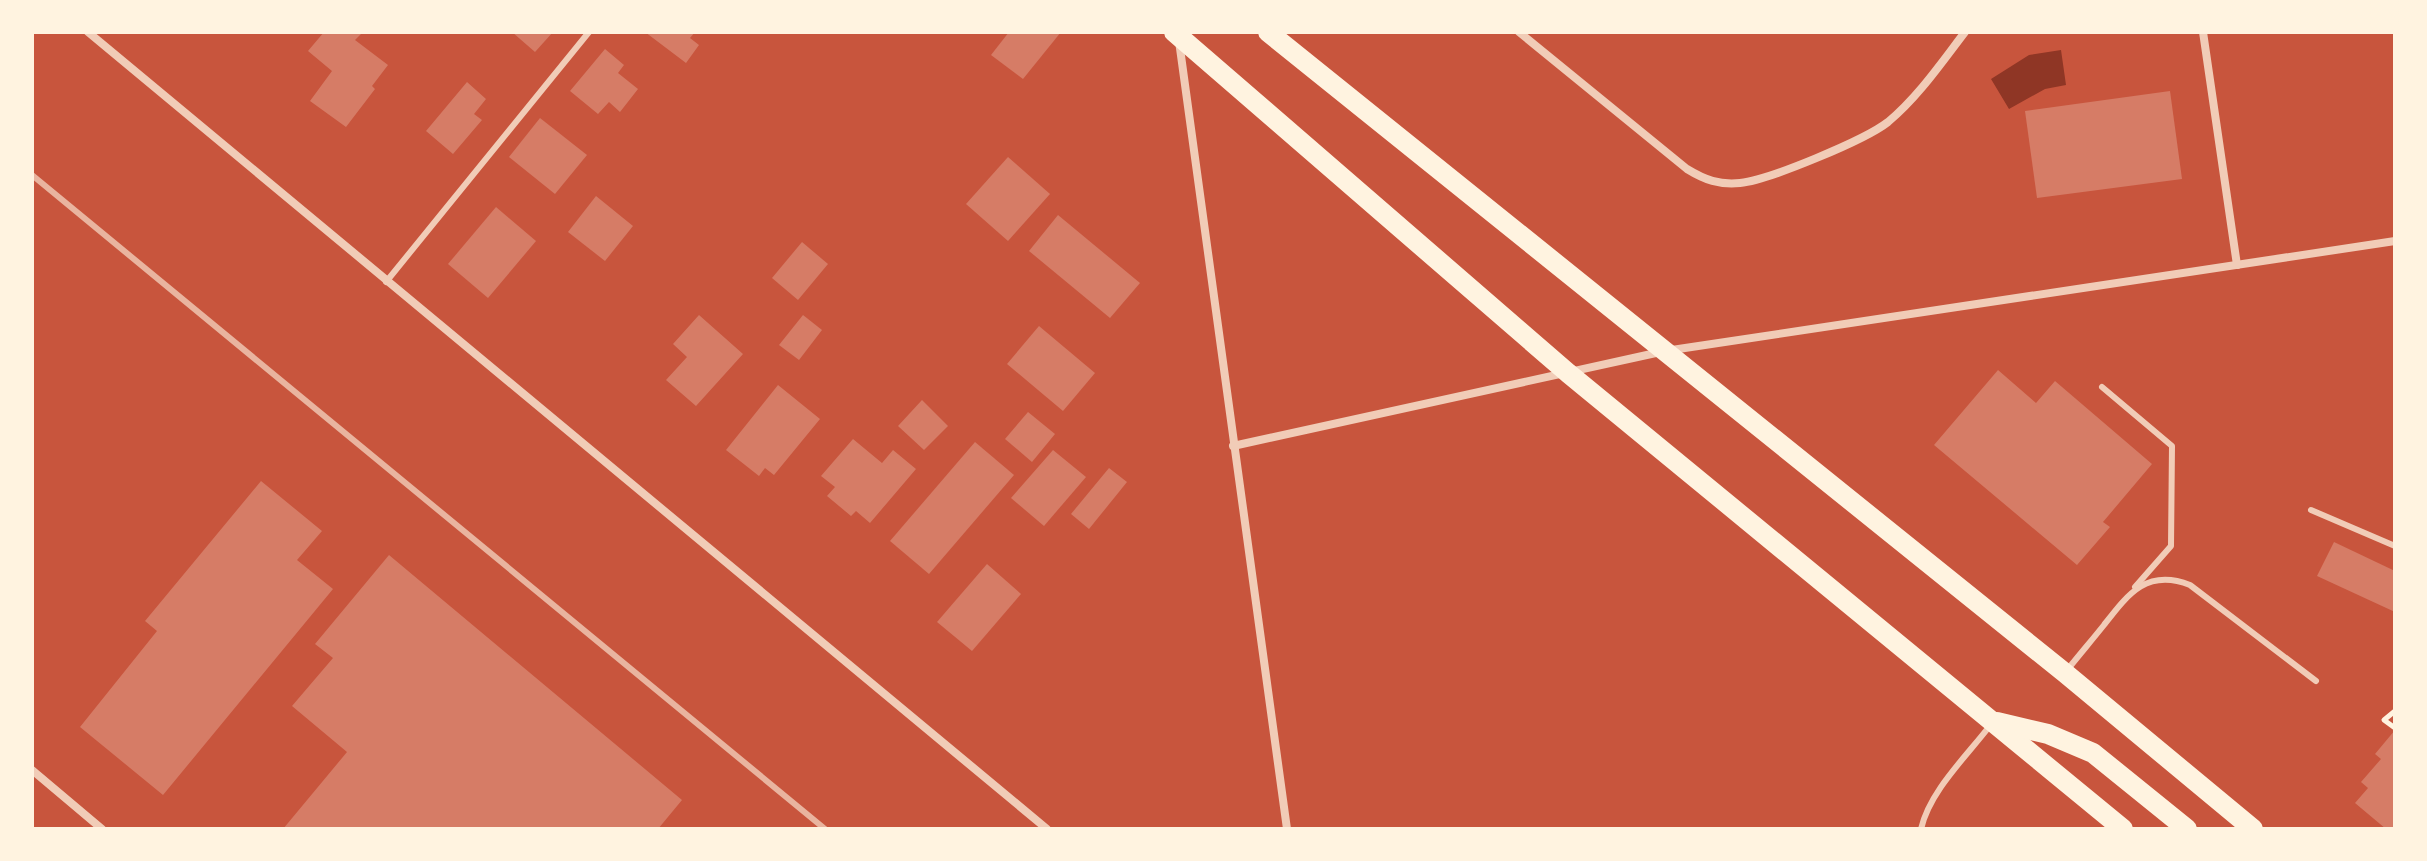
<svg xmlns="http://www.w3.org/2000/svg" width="2427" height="861" font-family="'Work Sans',sans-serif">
	<rect width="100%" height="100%" fill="#c8553d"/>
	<!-- water -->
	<path fill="#8f3625" d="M2061 50 2066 85 2045 89 2009 109 1991 79 2029 55Z"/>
	<!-- building -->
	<g fill="#d67c66">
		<path d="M324 32H363L355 40 388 65 372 86 375 89 346 127 310 101 332 71 308 51Z"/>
		<path d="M512 32H553L535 52Z"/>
		<path d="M645 32H695L690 38 699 45 686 63Z"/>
		<path d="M1009 32H1061L1023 79 991 55Z"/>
		<path d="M605 49 624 65 618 73 638 89 620 112 609 102 598 114 570 91Z"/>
		<path d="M467 82 486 99 474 114 482 120 453 154 426 131Z"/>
		<path d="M2170 91 2182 179 2037 198 2025 111Z"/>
		<path d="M540 118 587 155 555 194 509 157Z"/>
		<path d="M1008 157 1050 194 1008 241 966 204Z"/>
		<path d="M596 196 633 226 605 261 568 232Z"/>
		<path d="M496 207 536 241 488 298 448 264Z"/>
		<path d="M1058 215 1140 283 1110 318 1029 251Z"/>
		<path d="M802 242 828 264 798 300 772 278Z"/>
		<path d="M699 315 743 354 696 406 666 380 687 357 673 344Z"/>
		<path d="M803 315 822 330 799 360 779 345Z"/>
		<path d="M1039 326 1095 373 1063 411 1007 364Z"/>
		<path d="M1998 370 2036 403 2055 381 2152 464 2103 522 2110 527 2077 565 1934 445Z"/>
		<path d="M778 385 820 419 774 475 765 468 759 476 726 450Z"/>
		<path d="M922 400 948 426 924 450 898 426Z"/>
		<path d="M1028 412 1055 434 1032 462 1005 439Z"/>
		<path d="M853 439 882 463 893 450 916 469 870 523 856 511 851 516 827 496 835 487 821 476Z"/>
		<path d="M975 442 1014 475 929 574 890 541Z"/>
		<path d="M1053 450 1086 477 1044 526 1011 498Z"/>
		<path d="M1109 468 1127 482 1089 529 1071 514Z"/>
		<path d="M261 481 322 531 297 560 333 589 163 795 80 727 157 631 145 621Z"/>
		<path d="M2334 542 2395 571V612L2317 576Z"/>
		<path d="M389 555 682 800 658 829H283L347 752 292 706 333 658 315 644Z"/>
		<path d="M987 564 1021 594 972 651 937 622Z"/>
		<path d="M2395 730V829H2386L2355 803 2368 788 2361 782 2381 759 2375 754Z"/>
	</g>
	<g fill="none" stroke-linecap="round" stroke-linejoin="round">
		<!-- path -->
		<path stroke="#fff3e0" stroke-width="5" d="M2395 711 2384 720 2395 728"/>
		<!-- service -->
		<g stroke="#f1ccb7" stroke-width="6">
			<path d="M386 282 589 32"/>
			<path d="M2102 387 2172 446 2171 546 2135 587"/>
			<path d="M2311 510 2395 546"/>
			<path d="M2068 669C2080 654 2092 640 2104 625 2128 594 2147 568 2190 585L2316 681"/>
			<path d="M1921 829C1930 790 1968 755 1992 723"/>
		</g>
		<!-- minor -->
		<g stroke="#f1ccb7" stroke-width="8">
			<path d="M88 32 1047 829"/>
			<path d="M1519 32 1687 169C1705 180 1719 185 1740 183 1769 180 1865 140 1888 122 1918 97 1942 62 1965 32"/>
			<path d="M2203 32 2237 265"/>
			<path d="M1179 41 1287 829"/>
			<path d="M1233 446 1665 351 2395 241"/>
			<path d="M32 770 102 829"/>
		</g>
		<!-- primary -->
		<g stroke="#fff3e0" stroke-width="20">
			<path d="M1174 32 1568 373 2123 829"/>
			<path d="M1268 32 2065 673 2253 829"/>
			<path d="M1997 722 2048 734 2093 753 2187 829"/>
		</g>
		<!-- rail -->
		<path stroke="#e9b49f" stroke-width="6" d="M32 175 825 829"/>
	</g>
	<!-- border -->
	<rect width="2427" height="861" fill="none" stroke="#fff3e0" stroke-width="68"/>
</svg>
